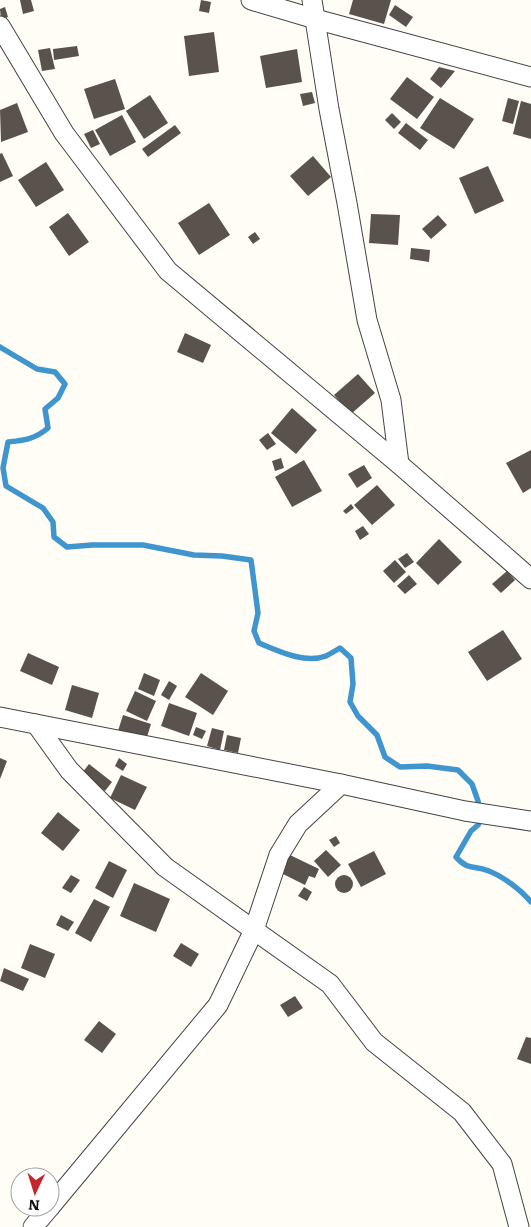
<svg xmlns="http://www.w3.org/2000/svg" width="531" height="1227" font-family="Literata,serif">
	<rect width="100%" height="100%" fill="#fffdf5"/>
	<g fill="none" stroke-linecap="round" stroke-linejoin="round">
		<!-- stream -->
		<path stroke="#3f96cf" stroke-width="5.5" d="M0 347 37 369 55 372 65 384 58 398 45 409 48 428C35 439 25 440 8 442L3 468 6 486 43 508 53 522 54 537 67 547 92 545H143L194 555 222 556 251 560 258 613 254 631 259 643C278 651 305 664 326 656 330 654 335 651 340 648L351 658 353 684 350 702 358 716 377 735 385 757 400 767 427 766 458 770 472 784 478 801 481 819 478 825 471 831 456 857C470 872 473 864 489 871 504 877 521 890 531 902"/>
	</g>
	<!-- building -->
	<g fill="#5a524d">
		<path d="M20 0H31L34 11 23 14Z"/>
		<path d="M201 0 211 2 209 13 199 11Z"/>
		<path d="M353 0H391L384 24 349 14Z"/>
		<path d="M395 5 413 17 406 27 389 15Z"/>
		<path d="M5 7 8 17 1 20 0 9Z"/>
		<path d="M214 32 219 72 189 76 184 36Z"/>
		<path d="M77 46 79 56 54 60 53 49Z"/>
		<path d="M50 48 55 69 42 71 38 50Z"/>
		<path d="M297 49 302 82 266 88 260 56Z"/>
		<path d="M439 67 455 71 441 88 430 79Z"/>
		<path d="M407 77 434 97 417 119 390 99Z"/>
		<path d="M115 79 125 109 94 119 84 89Z"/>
		<path d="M312 92 315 103 303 106 300 94Z"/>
		<path d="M150 95 168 123 144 139 126 111Z"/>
		<path d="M440 98 474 119 454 149 420 128Z"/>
		<path d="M508 98 519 101 513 124 502 121Z"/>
		<path d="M521 101 531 104V139L513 134Z"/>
		<path d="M17 103 28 132 1 142 0 110Z"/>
		<path d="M392 113 401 122 394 129 385 120Z"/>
		<path d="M122 115 136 142 110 156 95 130Z"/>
		<path d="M406 123 428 140 420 150 398 133Z"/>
		<path d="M175 125 181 133 148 157 142 149Z"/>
		<path d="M93 130 100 144 91 148 84 134Z"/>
		<path d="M2 153 13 176 0 182V154Z"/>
		<path d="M313 156 331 177 308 196 290 176Z"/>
		<path d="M46 162 64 190 36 207 18 180Z"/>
		<path d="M488 166 504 201 475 214 459 178Z"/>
		<path d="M209 203 230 235 199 255 178 223Z"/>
		<path d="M68 213 89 242 69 256 49 227Z"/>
		<path d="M371 214 400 215 398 245 369 243Z"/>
		<path d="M438 215 447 225 431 239 422 229Z"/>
		<path d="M255 232 260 239 253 244 248 237Z"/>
		<path d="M411 248 430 250 429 262 410 259Z"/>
		<path d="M185 333 211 345 203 363 177 352Z"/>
		<path d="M358 374 375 393 351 414 334 395Z"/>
		<path d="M292 408 317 430 296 454 271 433Z"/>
		<path d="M268 433 276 444 267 450 259 440Z"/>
		<path d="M531 450V488L523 493 506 463Z"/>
		<path d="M281 458 284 468 275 471 272 461Z"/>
		<path d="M304 460 322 491 292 507 275 477Z"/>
		<path d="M364 465 372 478 357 488 348 474Z"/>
		<path d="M377 485 395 505 372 525 354 505Z"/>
		<path d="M351 504 354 508 346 514 343 511Z"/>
		<path d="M363 526 369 534 360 540 355 531Z"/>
		<path d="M439 539 462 562 438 585 416 563Z"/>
		<path d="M407 553 414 562 405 568 398 559Z"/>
		<path d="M395 560 406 572 394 583 383 571Z"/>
		<path d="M507 571 515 580 501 593 492 584Z"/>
		<path d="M409 575 417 584 405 594 397 586Z"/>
		<path d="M503 630 522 659 487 681 468 652Z"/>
		<path d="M28 653 59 667 52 685 20 671Z"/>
		<path d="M144 673 160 680 154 696 138 689Z"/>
		<path d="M201 673 228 691 213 715 185 697Z"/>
		<path d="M169 681 177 686 169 700 161 695Z"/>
		<path d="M72 685 99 693 92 718 65 710Z"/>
		<path d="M135 691 156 701 147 721 126 711Z"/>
		<path d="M169 703 197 713 189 736 161 726Z"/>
		<path d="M123 715 151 724 146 740 118 731Z"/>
		<path d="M196 727 206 731 202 739 193 735Z"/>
		<path d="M212 728 224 731 220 750 207 746Z"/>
		<path d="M227 735 241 738 238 753 224 750Z"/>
		<path d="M0 758 7 761 0 779Z"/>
		<path d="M119 758 127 764 123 771 115 766Z"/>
		<path d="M89 764 112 782 105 791 82 773Z"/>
		<path d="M121 775 147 787 135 810 110 798Z"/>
		<path d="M58 812 80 830 63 851 41 833Z"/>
		<path d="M336 836 340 843 334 847 329 840Z"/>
		<path d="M326 850 341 865 328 877 314 861Z"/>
		<path d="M374 851 386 874 361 887 348 864Z"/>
		<path d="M290 855 319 869 315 878 309 876 305 885 281 873Z"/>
		<path d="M109 861 127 870 113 898 95 888Z"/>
		<circle cx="344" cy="884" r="9"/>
		<path d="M71 875 80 880 71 893 62 888Z"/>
		<path d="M134 883 170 899 156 932 120 916Z"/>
		<path d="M304 887 312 892 307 901 298 896Z"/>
		<path d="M94 899 110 907 91 942 75 933Z"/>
		<path d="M61 915 74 922 68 931 56 925Z"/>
		<path d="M181 943 199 954 191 967 173 956Z"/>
		<path d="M30 944 55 954 45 978 21 968Z"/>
		<path d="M4 968 29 979 23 991 0 981Z"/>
		<path d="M295 996 303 1008 288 1017 280 1005Z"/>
		<path d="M99 1021 116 1034 102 1053 84 1040Z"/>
		<path d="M526 1037 531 1038V1064L517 1059Z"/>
	</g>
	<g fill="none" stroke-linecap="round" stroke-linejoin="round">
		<!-- minor casing -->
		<g stroke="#444" stroke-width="21">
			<g id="minor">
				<path d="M251 0 315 19 531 77"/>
				<path d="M312 0 329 109 347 203 367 320 391 400 399 464"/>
				<path d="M0 26 64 133 168 271 399 464 531 579"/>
				<path d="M0 717 341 784 465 811 531 821"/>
				<path d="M36 724 69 770 165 867 330 984 374 1042 462 1112 502 1164 519 1227"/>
				<path d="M50 1207 218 1005 254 930 279 855 298 824 341 784"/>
				<path d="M33 1227 50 1207"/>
			</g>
		</g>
		<!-- minor -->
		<use href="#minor" stroke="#fff" stroke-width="19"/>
	</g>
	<!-- north arrow -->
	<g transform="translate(35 1192) rotate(184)"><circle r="24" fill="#ffffff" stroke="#a0a0a0"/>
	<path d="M0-4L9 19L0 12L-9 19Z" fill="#c4262e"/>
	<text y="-8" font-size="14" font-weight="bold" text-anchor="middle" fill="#111111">N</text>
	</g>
</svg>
